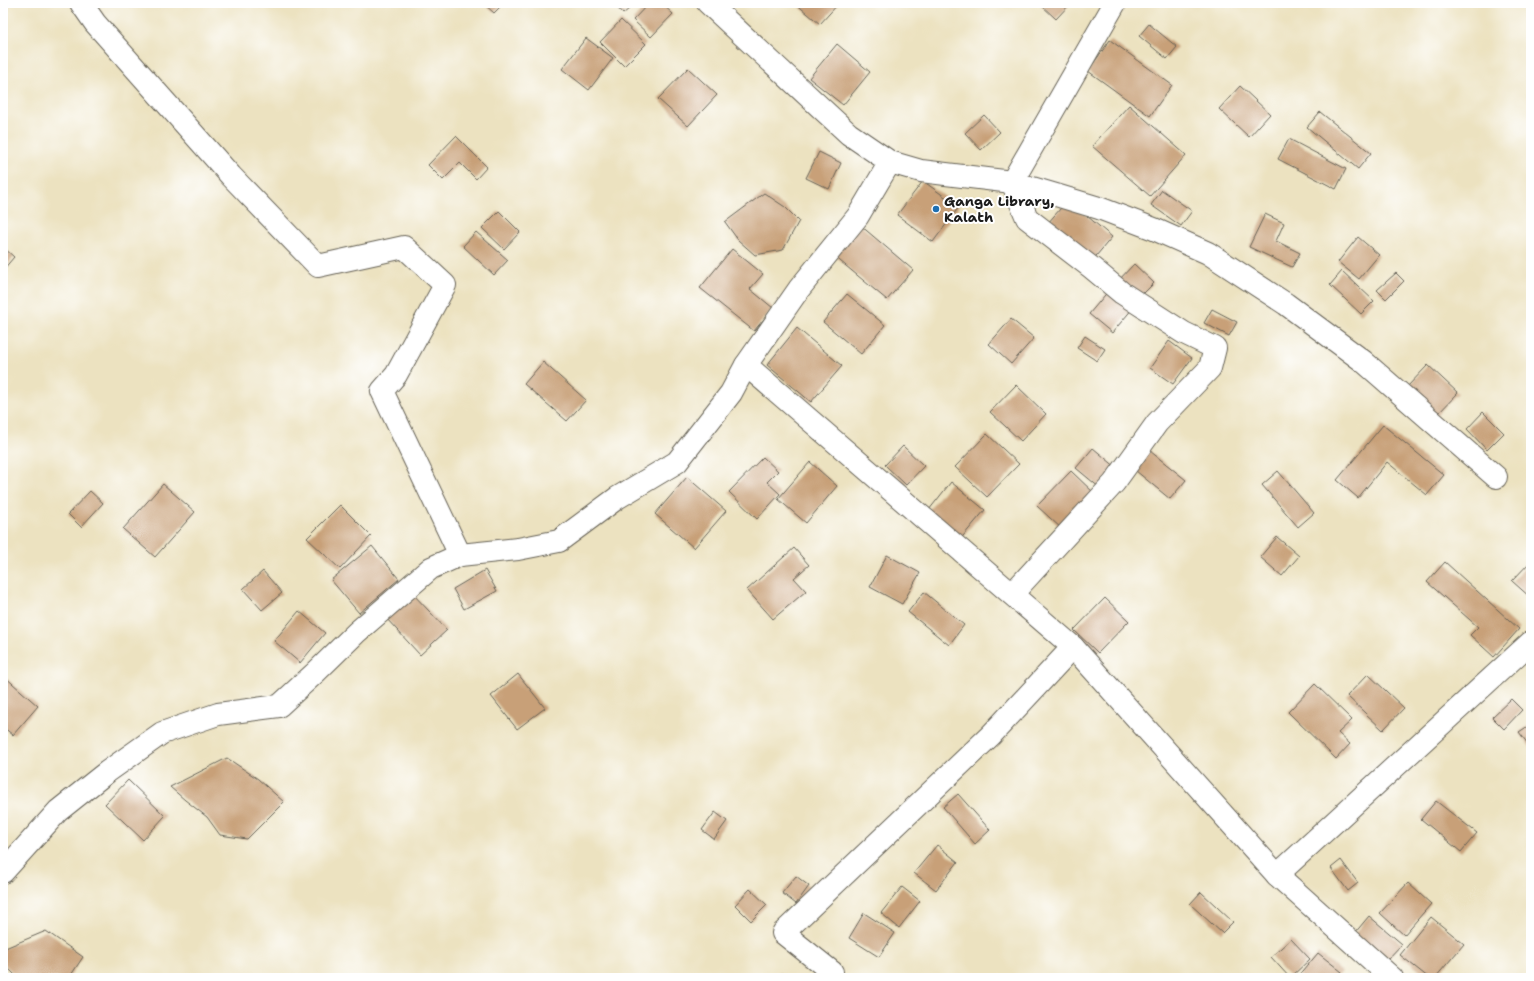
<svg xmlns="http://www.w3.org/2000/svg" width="1534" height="981" font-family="'Shantell Sans',sans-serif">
	<rect width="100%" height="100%" fill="#fff"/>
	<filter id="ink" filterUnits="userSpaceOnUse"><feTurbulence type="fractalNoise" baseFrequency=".025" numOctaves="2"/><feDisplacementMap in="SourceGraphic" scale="8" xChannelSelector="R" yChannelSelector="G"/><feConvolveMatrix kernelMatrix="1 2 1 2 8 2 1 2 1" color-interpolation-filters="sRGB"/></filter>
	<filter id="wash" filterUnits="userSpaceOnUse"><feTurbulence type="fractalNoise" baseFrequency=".012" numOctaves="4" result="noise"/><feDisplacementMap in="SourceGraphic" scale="16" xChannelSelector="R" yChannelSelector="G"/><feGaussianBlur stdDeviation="0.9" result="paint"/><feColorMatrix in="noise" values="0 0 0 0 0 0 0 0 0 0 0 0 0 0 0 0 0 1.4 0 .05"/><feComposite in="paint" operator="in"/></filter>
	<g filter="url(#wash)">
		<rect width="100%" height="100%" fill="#ece2c0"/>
		<g id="blocks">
			<!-- building -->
			<g fill="#c8a078">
				<path d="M483 3H504L494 13Z"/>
				<path d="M613 3H636L623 14Z"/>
				<path d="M649 3H661L673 14 651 37 633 20Z"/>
				<path d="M795 3H839L820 24Z"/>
				<path d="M1039 3H1071L1056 19Z"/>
				<path d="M621 20 646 44 624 66 600 42Z"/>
				<path d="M1149 24 1177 47 1167 59 1139 36Z"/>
				<path d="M586 38 613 58 589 90 562 69Z"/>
				<path d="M1110 40 1172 85 1150 116 1088 71Z"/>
				<path d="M837 44 870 72 843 105 809 78Z"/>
				<path d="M688 68 717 95 688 126 658 99Z"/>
				<path d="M1240 86 1270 114 1249 137 1219 109Z"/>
				<path d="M1129 105 1186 155 1150 196 1092 146Z"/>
				<path d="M1320 112 1371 153 1358 169 1307 127Z"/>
				<path d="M984 115 1000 132 981 150 965 133Z"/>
				<path d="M456 136 487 167 476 179 460 163 443 180 428 165Z"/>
				<path d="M1289 139 1346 169 1336 189 1278 159Z"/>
				<path d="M819 152 841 163 829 189 806 178Z"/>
				<path d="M923 181 959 207 933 242 897 215Z"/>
				<path d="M1162 190 1192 211 1181 226 1151 205Z"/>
				<path d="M764 193 785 207 799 221 783 250 755 255 738 240 725 222Z"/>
				<path d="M1068 200 1112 237 1091 262 1047 224Z"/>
				<path d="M499 211 520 232 504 249 482 228Z"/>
				<path d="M1265 214 1284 223 1276 241 1300 253 1292 267 1249 247Z"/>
				<path d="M860 225 913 270 887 300 834 256Z"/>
				<path d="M476 232 508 260 494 275 463 246Z"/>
				<path d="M1358 237 1379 255 1359 279 1338 262Z"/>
				<path d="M3 247 14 257 3 270Z"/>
				<path d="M732 249 763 274 750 289 773 308 754 331 700 288Z"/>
				<path d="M1134 264 1154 283 1136 301 1117 282Z"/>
				<path d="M1342 271 1374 301 1361 314 1330 285Z"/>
				<path d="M1396 273 1404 281 1386 299 1377 290Z"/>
				<path d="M1110 289 1133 308 1112 333 1089 314Z"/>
				<path d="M847 294 885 325 861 354 823 322Z"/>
				<path d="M1212 309 1237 322 1229 336 1204 323Z"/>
				<path d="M1011 319 1034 338 1011 364 989 344Z"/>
				<path d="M797 328 842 366 811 402 767 365Z"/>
				<path d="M1085 336 1105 349 1097 361 1077 348Z"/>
				<path d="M1169 341 1192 358 1173 384 1150 368Z"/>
				<path d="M543 362 586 400 567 421 524 384Z"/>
				<path d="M1428 365 1458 393 1436 416 1406 388Z"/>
				<path d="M1016 385 1046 414 1021 441 990 412Z"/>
				<path d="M1483 412 1504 433 1487 450 1467 429Z"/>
				<path d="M1383 425 1444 475 1427 495 1387 462 1358 498 1337 480Z"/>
				<path d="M987 434 1019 464 987 497 955 467Z"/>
				<path d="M903 446 924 466 906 485 885 465Z"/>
				<path d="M1145 447 1186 480 1170 499 1130 466Z"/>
				<path d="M1093 448 1117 468 1100 488 1076 468Z"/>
				<path d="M763 457 778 471 767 482 780 494 757 519 729 492Z"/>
				<path d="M810 462 837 486 806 523 778 499Z"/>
				<path d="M1071 471 1095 494 1062 529 1037 506Z"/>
				<path d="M1278 471 1314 513 1298 527 1262 485Z"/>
				<path d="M687 477 726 511 694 548 655 514Z"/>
				<path d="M951 482 985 510 958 542 925 515Z"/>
				<path d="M163 484 195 512 155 557 123 529Z"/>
				<path d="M90 491 103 503 81 527 68 514Z"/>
				<path d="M340 505 371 536 340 569 307 538Z"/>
				<path d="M1277 537 1299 556 1282 576 1260 557Z"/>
				<path d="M372 546 399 579 359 613 331 580Z"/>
				<path d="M794 548 809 565 794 578 806 591 773 619 747 590Z"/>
				<path d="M887 555 920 573 902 604 870 587Z"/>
				<path d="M1531 561V598L1512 581Z"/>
				<path d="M1445 562 1519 629 1494 657 1470 635 1478 627 1427 582Z"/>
				<path d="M485 570 497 591 464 609 453 589Z"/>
				<path d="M263 571 282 593 262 610 243 589Z"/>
				<path d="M924 592 964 625 949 645 908 612Z"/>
				<path d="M412 593 447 630 420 655 386 618Z"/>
				<path d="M1105 598 1129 621 1098 653 1074 630Z"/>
				<path d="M299 611 325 633 300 663 274 641Z"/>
				<path d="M518 674 545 708 517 729 491 696Z"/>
				<path d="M1368 674 1404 708 1383 730 1347 696Z"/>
				<path d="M4 676 38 706 13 735 3 727Z"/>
				<path d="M1315 684 1352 720 1338 733 1350 744 1336 759 1288 712Z"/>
				<path d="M1511 699 1522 710 1504 729 1492 717Z"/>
				<path d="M1531 724V748L1519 732Z"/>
				<path d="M227 758 258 779 284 802 247 839 220 835 207 817 185 800 170 787Z"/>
				<path d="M128 780 165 816 143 840 105 804Z"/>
				<path d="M958 794 990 830 975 844 943 807Z"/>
				<path d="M1436 801 1477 833 1461 852 1421 819Z"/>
				<path d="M715 812 727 821 714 839 702 830Z"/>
				<path d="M937 845 958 862 936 890 914 873Z"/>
				<path d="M1341 860 1358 883 1348 891 1331 868Z"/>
				<path d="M796 876 809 886 796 904 782 893Z"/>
				<path d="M1408 883 1431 904 1404 935 1380 913Z"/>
				<path d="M902 887 920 901 899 928 881 913Z"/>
				<path d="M750 889 767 905 751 921 735 905Z"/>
				<path d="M1201 892 1233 922 1222 933 1190 904Z"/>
				<path d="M864 913 895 933 879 957 849 938Z"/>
				<path d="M1369 916 1402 944 1386 961 1354 934Z"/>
				<path d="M1431 917 1464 944 1435 978H1429L1400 955Z"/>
				<path d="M46 931 83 957 69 978H18L3 963V949Z"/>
				<path d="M1291 939 1310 959 1290 978 1271 957Z"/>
				<path d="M1318 953 1342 972 1336 978H1297Z"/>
				<path d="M782 973 786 978H775Z"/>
			</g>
		</g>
	</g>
	<g filter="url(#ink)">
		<use href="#blocks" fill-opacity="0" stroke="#656155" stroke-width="1"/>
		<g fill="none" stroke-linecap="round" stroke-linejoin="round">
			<!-- minor casing -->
			<g stroke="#656155" stroke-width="24">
				<g id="minor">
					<path d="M81 3 95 23 231 176 318 266 404 247 445 285 396 375 382 391 460 555"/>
					<path d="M708 3 849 134 890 162 921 171 1012 182 1056 195 1099 208 1154 229 1208 253 1286 304 1363 361 1496 477"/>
					<path d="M746 365 1073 647 1277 875 1392 978"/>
					<path d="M1012 594 1114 483 1157 423 1210 368 1215 348 1184 333 1122 293 1092 268 1027 218 1012 182 1115 3"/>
					<path d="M3 872 58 811 107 772 162 733 218 714 279 706 315 673 357 632 431 568 460 555 518 549 559 541 617 498 677 462 731 393 746 365 799 289 858 216 890 162"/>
					<path d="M1277 875 1531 642"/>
					<path d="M824 978 832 972 783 933 991 735 1073 647"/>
				</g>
			</g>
			<!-- minor -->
			<use href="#minor" stroke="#fff" stroke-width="22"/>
		</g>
	</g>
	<!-- markers -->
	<circle fill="#1f6fb2" stroke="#fff" stroke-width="1.5" cx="936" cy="209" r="4"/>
	<g text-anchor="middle" stroke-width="4" stroke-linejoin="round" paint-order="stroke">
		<!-- poi labels -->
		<g font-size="14" font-weight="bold" fill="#1c1c1c" stroke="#fff" text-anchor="start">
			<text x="944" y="206">Ganga Library,<tspan x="944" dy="16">Kalath</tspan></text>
		</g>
	</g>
	<!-- margin -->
	<rect width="1534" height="981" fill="none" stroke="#fff" stroke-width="16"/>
</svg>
